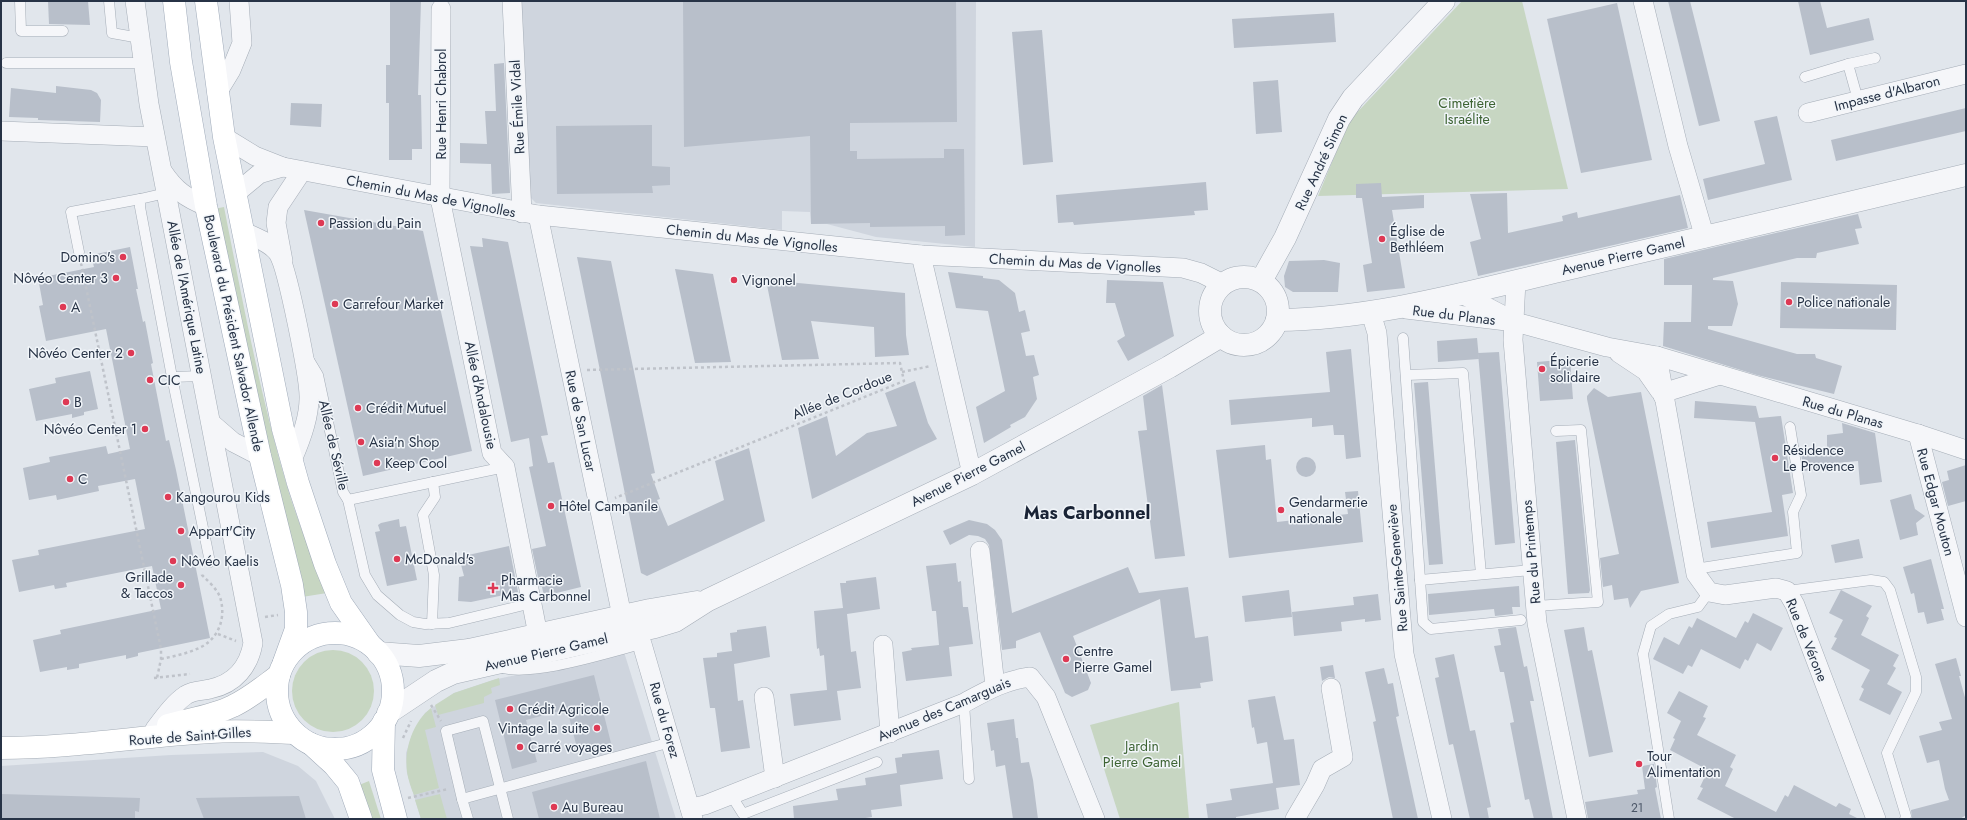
<svg xmlns="http://www.w3.org/2000/svg" width="1967" height="820" font-family="Jost,sans-serif">
	<rect width="100%" height="100%" fill="#e1e6ec"/>
	<!-- built -->
	<g fill="#cfd5de">
		<path d="M517 1H976L975 247 876 237 827 224H811L810 212 782 211V230L536 203 527 194Z"/>
		<path d="M624 652 676 819H421L407 773 406 753 412 735 425 713 454 693 493 680Z"/>
		<path d="M263 752 298 766 316 781 335 819H1V766L171 755Z"/>
	</g>
	<!-- green -->
	<g fill="#c7d6c2">
		<path d="M1462 1H1522L1568 189 1318 196 1349 121Z"/>
		<path d="M224 207C243 303 261 400 289 493 300 527 313 560 327 593L302 597 214 209Z"/>
		<circle cx="333" cy="691" r="41"/>
		<path d="M499 678 500 685 491 688 492 693 484 697V703L438 715 435 705 454 693Z"/>
		<path d="M1179 702 1189 819H1120L1090 725Z"/>
		<path d="M431 708 436 727 425 730 439 788 414 795C411 788 408 779 407 772 404 749 413 722 431 708Z"/>
		<path d="M369 781 381 819H370L359 785Z"/>
		<path d="M440 794 447 819H421L415 800Z"/>
	</g>
	<!-- building -->
	<g fill="#b8bfca">
		<path d="M48 1H88L90 25 49 24Z"/>
		<path d="M390 1H421L418 95H421L422 149H412V160H389V103H386V65H390Z"/>
		<path d="M683 1H956L957 122 850 123V151H857V159L944 158V149H964L965 235 945 236V226L870 227V223L811 224 810 136 684 147Z"/>
		<path d="M1668 1H1690L1720 121 1699 126Z"/>
		<path d="M1798 1H1820L1827 28 1869 18 1874 40 1810 55Z"/>
		<path d="M1617 3 1652 160 1581 173 1547 19Z"/>
		<path d="M1334 13 1336 42 1234 48 1232 19Z"/>
		<path d="M1042 30 1053 162 1023 165 1012 32Z"/>
		<path d="M504 63 510 193 492 194 491 164 460 163V143L487 144 485 111H496L494 64Z"/>
		<path d="M1278 80 1282 132 1256 134 1253 82Z"/>
		<path d="M56 86 91 90 97 93 101 100 100 122 38 120V118L9 117 11 88 56 93Z"/>
		<path d="M291 103 322 104 321 127 290 125Z"/>
		<path d="M1966 108V131L1836 161 1831 140Z"/>
		<path d="M1777 116 1792 180 1708 200 1703 179 1765 164 1754 121Z"/>
		<path d="M652 125V166L670 167V185L652 186 653 193 557 194 556 126Z"/>
		<path d="M1206 182 1208 210 1194 211 1195 215 1074 225 1073 222 1058 223 1056 195Z"/>
		<path d="M1381 183 1382 197 1424 195V208L1392 210 1405 288 1367 292 1363 265 1372 263 1362 198H1356V184Z"/>
		<path d="M1507 193 1508 233 1563 221 1562 216 1577 212 1578 218 1680 195 1688 228 1478 276 1470 242 1481 239 1470 194Z"/>
		<path d="M304 210 423 231 472 451 363 476Z"/>
		<path d="M1858 214 1862 228 1855 229 1859 244 1817 253 1816 258H1797L1713 278V280L1733 281 1738 304 1732 326H1708V329L1797 354H1815L1816 358 1842 366 1834 394 1757 375 1663 346 1664 322H1691L1692 285H1664V259Z"/>
		<path d="M482 238 508 242 548 435 541 436 548 463 554 462 581 587 544 596 542 587H540L532 549 546 546 529 467 533 466 529 438 511 442 470 246 483 247Z"/>
		<path d="M130 247 138 289H136L143 322 145 321 153 363 151 364 166 441 169 440 176 470 210 638 138 653V656L126 659V655L79 664V668L67 670V667L40 672 33 640 61 634 60 630 161 609 152 566 66 583 67 587 55 589 54 585 19 592 12 560 39 555 38 550 145 529 135 479 98 486 99 491 57 500 56 495 29 500 23 468 50 462 49 457 106 446 108 454 130 449 106 329 46 341 39 306 43 305 38 278 94 267 91 255Z"/>
		<path d="M577 257 611 261 655 473 651 474 660 499 657 500 668 526 724 500 715 461 749 448 765 521 647 576 641 573Z"/>
		<path d="M1324 260 1340 263 1338 292H1293L1285 287 1284 276 1289 261Z"/>
		<path d="M675 269 713 274 731 362 695 363Z"/>
		<path d="M948 272 983 276V278L999 280 1015 293 1019 312 1025 310 1030 331 1021 333 1026 356 1034 355 1039 375 1033 377 1037 399 1025 417 1010 425 1011 427 984 443 976 407 1005 391 988 311 956 308Z"/>
		<path d="M766 280 905 293 906 335 909 355 875 357 874 327 811 321 819 359 782 360Z"/>
		<path d="M1107 280 1163 282 1174 336 1128 361 1117 341 1125 336 1115 303H1106Z"/>
		<path d="M1781 282 1897 285 1896 330 1780 328Z"/>
		<path d="M1477 338 1479 359 1438 362 1437 341Z"/>
		<path d="M1351 349 1361 457 1346 459 1344 435H1334L1333 425 1312 427V418L1231 425 1229 400 1330 392 1326 352Z"/>
		<path d="M1499 352 1515 543 1495 545 1478 353Z"/>
		<path d="M1570 359 1573 399 1540 401 1537 362Z"/>
		<path d="M90 371 98 409 84 412V415L72 418V414L36 421 29 389 56 383 55 378Z"/>
		<path d="M915 381 928 423 937 439 812 499 798 428 827 416 836 456 867 433 897 426 885 393Z"/>
		<path d="M1428 382 1443 564 1429 565 1414 383Z"/>
		<path d="M1162 385 1185 556 1155 559 1138 431 1147 430 1143 396Z"/>
		<path d="M1594 388 1608 397 1641 392 1679 583 1641 591 1630 608 1628 598 1614 600 1612 585 1603 587 1600 558 1619 554 1587 399V396Z"/>
		<path d="M1695 401 1756 406 1759 418 1781 416 1793 493 1782 495 1788 536 1711 548 1707 522 1772 512 1755 422 1694 418Z"/>
		<path d="M1842 423 1875 433 1882 482 1860 485 1858 461 1826 464V469L1804 471 1801 454 1827 450V435L1843 433Z"/>
		<path d="M1575 440 1590 590 1589 593 1568 594 1556 442Z"/>
		<path d="M1265 445 1266 460 1271 459 1277 522 1348 514 1345 492 1358 491 1363 542 1229 558 1216 450Z"/>
		<circle cx="1306" cy="467" r="10"/>
		<path d="M1966 465V501L1948 506 1942 482 1949 480 1947 471Z"/>
		<path d="M1911 494 1915 509 1925 516 1916 523 1918 535 1900 540 1890 500Z"/>
		<path d="M399 519 400 527 406 526 417 580 387 586 375 532 380 531 378 525 381 523Z"/>
		<path d="M969 520 987 524 995 530 1002 540 1012 613 1128 567 1139 593 1188 587 1195 638 1208 636 1213 681 1200 683 1201 688 1171 691 1160 599 1073 636 1091 683 1088 690 1072 697 1065 693 1040 632 1016 641V648L1002 650 989 545 985 539 978 536 969 535 950 545 943 531Z"/>
		<path d="M1859 539 1863 558 1835 563 1831 545Z"/>
		<path d="M509 546 518 592 471 602 458 601 459 577 464 576 459 557Z"/>
		<path d="M1931 559 1944 609H1941L1944 620 1927 624 1924 612 1918 613 1914 593 1911 594 1903 567Z"/>
		<path d="M956 563 958 582 961 581 963 607H968L973 644 949 647 952 676 906 681 902 652 912 650 911 648 939 645 936 611H932L926 566Z"/>
		<path d="M876 577 880 609 847 614 851 652 856 651 861 688 837 691 841 720 794 726 790 694 827 690 824 655 820 656 819 648 817 649 814 611 843 608 840 583H846V581Z"/>
		<path d="M1519 586 1520 607H1512L1513 614 1495 616 1494 609 1429 615 1428 594Z"/>
		<path d="M1289 590 1292 617 1245 622 1242 596Z"/>
		<path d="M1841 590 1872 606 1866 616 1869 618 1861 635 1899 655 1893 666 1896 668 1887 684 1902 692 1890 715 1859 700 1864 689 1861 687 1870 670 1831 649 1837 638 1834 637 1843 620 1829 613Z"/>
		<path d="M1378 594 1381 620 1365 622V619L1341 622 1342 631 1294 636 1292 612 1354 605 1353 597Z"/>
		<path d="M1753 613 1783 628 1771 651 1757 643 1748 661 1745 659 1740 669 1701 649 1692 667 1688 665 1683 674 1653 659 1664 637 1679 645 1689 626 1692 628 1697 618 1736 638 1745 621 1748 623Z"/>
		<path d="M766 626 770 657 734 664 738 701 743 700 750 748 721 752 715 708H710L703 658 717 657V653L732 651 730 633 737 632V630Z"/>
		<path d="M1516 627 1524 667 1527 666 1532 692 1534 701H1530L1553 819H1534L1529 799 1525 800 1510 723 1514 722 1504 672H1500L1494 646 1501 645 1498 629Z"/>
		<path d="M1584 627 1588 651 1592 650 1613 752 1589 757 1564 630Z"/>
		<path d="M1454 654 1470 731 1475 730 1491 807 1487 808 1489 819H1470L1453 744 1449 745 1435 678 1439 677 1435 658Z"/>
		<path d="M1956 658 1961 676H1959L1966 701V815L1960 819H1912L1911 810 1949 800 1945 789 1939 760 1927 763 1919 736 1942 730 1939 722 1952 719 1935 664Z"/>
		<path d="M1333 665 1335 678 1329 677 1322 681 1320 667Z"/>
		<path d="M1384 668 1388 684 1393 683 1399 716 1396 717 1418 819H1393L1373 722 1376 721 1365 672Z"/>
		<path d="M594 675 611 743 578 752 567 709 526 720 537 762 512 769 495 700Z"/>
		<path d="M1679 691 1708 706 1703 717 1706 718 1697 735 1736 755 1730 767 1733 769 1725 786 1776 812 1785 795 1788 797 1794 785 1836 807 1839 803 1851 809 1849 814 1859 819H1736L1697 799 1703 788 1700 787 1708 770 1670 750 1675 739 1673 738 1681 721 1667 713Z"/>
		<path d="M1275 696 1284 740 1294 739 1300 785 1276 788 1279 809 1236 817V819H1208L1206 804 1232 800 1230 789 1273 783 1267 742 1257 744 1254 727 1252 728 1248 700Z"/>
		<path d="M1014 719 1016 738H1018L1021 763 1029 762 1033 780 1038 819H1013L1005 765 996 767 994 750 991 751 987 723Z"/>
		<path d="M939 750 943 779 900 785 902 806 871 810 872 817 859 819H794L793 806 838 800 836 789 866 785 865 778 897 773 895 758 902 757V754Z"/>
		<path d="M646 761 660 819H539L532 792Z"/>
		<path d="M1654 764 1657 787 1655 788 1661 819H1588L1585 802 1638 794 1637 790 1645 789 1642 766Z"/>
		<path d="M1 794 140 798 139 812 135 811V819H1Z"/>
		<path d="M299 796 306 819H204L196 798Z"/>
	</g>
	<g fill="none" stroke-linecap="round" stroke-linejoin="round">
		<!-- service casing -->
		<g stroke="#a5adb7" stroke-width="11">
			<g id="service">
				<path d="M20 1 21 31H63"/>
				<path d="M109 1 112 33 140 38"/>
				<path d="M6 63H143"/>
				<path d="M1805 77 1848 64"/>
				<path d="M1858 100 1848 64 1875 58"/>
				<path d="M166 193 140 199V207L172 377 210 562"/>
				<path d="M79 252 71 212 140 199"/>
				<path d="M1403 338 1423 622 1431 629 1521 620"/>
				<path d="M309 360 318 375 343 492 348 500 365 575 377 595 400 615 413 622 425 624 449 623 532 603"/>
				<path d="M1406 375 1463 373 1481 574"/>
				<path d="M172 377 202 376"/>
				<path d="M348 500 505 467"/>
				<path d="M1695 569 1797 553 1793 512 1801 495 1790 427"/>
				<path d="M1420 580 1532 570"/>
				<path d="M1787 591 1871 580 1884 582 1890 590 1916 677V692L1887 753 1906 816 1905 819"/>
				<path d="M1535 606 1598 602 1581 430 1556 431"/>
				<path d="M432 624 434 575 423 515 435 497 433 482"/>
				<path d="M502 668C537 676 605 653 642 644"/>
				<path d="M964 703 969 779"/>
				<path d="M731 795 743 814 877 762"/>
				<path d="M462 799 446 731 483 721 508 819"/>
				<path d="M468 819 462 799 671 742"/>
				<path d="M1669 819 1643 654 1651 626 1669 614 1698 607 1709 592"/>
			</g>
		</g>
		<!-- minor casing -->
		<g stroke="#a5adb7" stroke-width="20">
			<g id="minor">
				<path d="M135 1 149 104 253 643C249 666 235 684 210 689 202 691 194 690 186 695 174 703 164 717 155 729"/>
				<path d="M512 1 522 213"/>
				<path d="M1643 1 1678 146 1705 238"/>
				<path d="M441 9 440 198 492 453 505 467 538 635"/>
				<path d="M217 93 231 70 242 43 239 1"/>
				<path d="M1808 113 1966 74"/>
				<path d="M1 131 155 137"/>
				<path d="M224 137 255 156 283 167 259 174 235 194"/>
				<path d="M283 167 538 215 921 255 1183 268 1201 273 1223 284"/>
				<path d="M163 172C175 190 186 198 206 206"/>
				<path d="M538 215 622 616 642 644 693 819"/>
				<path d="M242 231C254 237 270 242 278 253 287 266 310 380 309 399 309 418 300 442 292 460"/>
				<path d="M921 255 972 474"/>
				<path d="M283 261 276 223 278 207 302 171"/>
				<path d="M1516 281 1513 340 1537 623 1577 819"/>
				<path d="M1460 293 1506 317"/>
				<path d="M1406 309 1515 322 1607 347 1657 356 1918 434 1966 450"/>
				<path d="M1371 313 1377 333 1404 654 1442 819"/>
				<path d="M1619 353 1646 371 1660 391"/>
				<path d="M1657 356 1696 574 1709 592 1725 595 1776 588 1787 591 1795 605 1876 819"/>
				<path d="M1663 396 1669 391 1720 375"/>
				<path d="M211 423 233 442 260 456"/>
				<path d="M1918 434 1966 617"/>
				<path d="M980 551 995 686"/>
				<path d="M883 645 890 733"/>
				<path d="M764 697 775 778"/>
				<path d="M690 808 705 805 964 703C986 691 1005 680 1030 677L1046 697 1095 819"/>
				<path d="M1295 819 1315 785 1322 769 1343 757 1331 688"/>
			</g>
		</g>
		<!-- tertiary casing -->
		<g stroke="#a5adb7" stroke-width="23">
			<g id="tertiary">
				<circle cx="1244" cy="311" r="34"/>
				<path d="M1261 281 1285 238 1339 119 1353 98 1444 1"/>
				<path d="M1277 320C1374 319 1469 292 1563 270 1697 239 1832 207 1966 175"/>
				<path d="M378 653 419 656 469 650 650 610 697 602"/>
				<path d="M388 713 436 681 453 673 655 627 675 621 708 600 972 474 1169 367 1221 336"/>
			</g>
		</g>
		<!-- secondary casing -->
		<g stroke="#a5adb7" stroke-width="23">
			<g id="secondary">
				<path d="M168 725C189 719 213 716 233 706 250 698 264 686 279 675"/>
				<path d="M1 748C72 748 141 736 211 732 239 730 266 732 294 733"/>
			</g>
		</g>
		<!-- primary casing -->
		<g stroke="#9faab9" stroke-width="23">
			<g id="primary">
				<path d="M174 1 181 62 206 206 260 456 292 585 296 612V629L284 662"/>
				<path d="M206 1 224 137 283 429 298 483 325 564 341 603 369 643"/>
				<circle cx="335" cy="691" r="58"/>
				<path d="M384 721 383 770 396 819"/>
				<path d="M311 744 334 765 348 782 361 819"/>
			</g>
		</g>
		<!-- path -->
		<g stroke="#bfc3ca" stroke-width="2.5" stroke-dasharray="3 3" stroke-linecap="butt">
			<path d="M81 263 161 649V659L157 678"/>
			<path d="M587 370 900 363 904 381 615 498"/>
			<path d="M902 372 931 366"/>
			<path d="M265 617 278 615"/>
			<path d="M218 634 236 641"/>
			<path d="M161 659C175 656 190 653 203 646 220 636 226 616 220 597 217 589 208 581 202 575L203 572"/>
			<path d="M154 678 190 674"/>
			<path d="M431 705 441 721"/>
			<path d="M403 738 411 721"/>
			<path d="M408 798 448 789"/>
		</g>
		<!-- service -->
		<use href="#service" stroke="#f5f6f9" stroke-width="10"/>
		<!-- minor -->
		<use href="#minor" stroke="#f5f6f9" stroke-width="19"/>
		<!-- tertiary -->
		<use href="#tertiary" stroke="#f5f6f9" stroke-width="22"/>
		<!-- secondary -->
		<use href="#secondary" stroke="#fff" stroke-width="22"/>
		<!-- primary -->
		<use href="#primary" stroke="#fff" stroke-width="22"/>
	</g>
	<!-- markers -->
	<g fill="#de3954" stroke="#f1f5f9" stroke-width="1.5">
		<circle cx="321" cy="223" r="4"/>
		<circle cx="1382" cy="239" r="4"/>
		<circle cx="123" cy="257" r="4"/>
		<circle cx="116" cy="278" r="4"/>
		<circle cx="734" cy="280" r="4"/>
		<circle cx="1789" cy="302" r="4"/>
		<circle cx="335" cy="304" r="4"/>
		<circle cx="63" cy="307" r="4"/>
		<circle cx="131" cy="353" r="4"/>
		<circle cx="1542" cy="369" r="4"/>
		<circle cx="150" cy="380" r="4"/>
		<circle cx="66" cy="402" r="4"/>
		<circle cx="358" cy="408" r="4"/>
		<circle cx="145" cy="429" r="4"/>
		<circle cx="361" cy="442" r="4"/>
		<circle cx="1775" cy="458" r="4"/>
		<circle cx="377" cy="463" r="4"/>
		<circle cx="70" cy="479" r="4"/>
		<circle cx="168" cy="497" r="4"/>
		<circle cx="551" cy="506" r="4"/>
		<circle cx="1281" cy="510" r="4"/>
		<circle cx="181" cy="531" r="4"/>
		<circle cx="397" cy="559" r="4"/>
		<circle cx="173" cy="561" r="4"/>
		<circle cx="181" cy="585" r="4"/>
		<path d="M491 582h4v4h4v4h-4v4h-4v-4h-4v-4h4z"/>
		<circle cx="1066" cy="659" r="4"/>
		<circle cx="510" cy="709" r="4"/>
		<circle cx="597" cy="728" r="4"/>
		<circle cx="520" cy="747" r="4"/>
		<circle cx="1639" cy="764" r="4"/>
		<circle cx="554" cy="807" r="4"/>
	</g>
	<g text-anchor="middle" stroke-width="3" stroke-linejoin="round" paint-order="stroke">
		<!-- number labels -->
		<g font-size="12" fill="#4b5667">
			<text x="1637" y="812">21</text>
		</g>
		<!-- street labels -->
		<g font-size="14" fill="#273346" stroke="#f1f5f9">
			<text transform="translate(1887 93) rotate(-14)" y="5">Impasse d'Albaron</text>
			<text transform="translate(441 104) rotate(-90)" y="5">Rue Henri Chabrol</text>
			<text transform="translate(517 107) rotate(-93)" y="5">Rue Émile Vidal</text>
			<text transform="translate(1321 162) rotate(-65)" y="5">Rue André Simon</text>
			<text transform="translate(431 196) rotate(11)" y="5">Chemin du Mas de Vignolles</text>
			<text transform="translate(752 238) rotate(6)" y="5">Chemin du Mas de Vignolles</text>
			<text transform="translate(1623 256) rotate(-13)" y="5">Avenue Pierre Gamel</text>
			<text transform="translate(1075 263) rotate(3)" y="5">Chemin du Mas de Vignolles</text>
			<text transform="translate(187 297) rotate(79)" y="5">Allée de l'Amérique Latine</text>
			<text transform="translate(1454 315) rotate(7)" y="5">Rue du Planas</text>
			<text transform="translate(234 333) rotate(78)" y="5">Boulevard du Président Salvador Allende</text>
			<text transform="translate(481 395) rotate(78)" y="5">Allée d'Andalousie</text>
			<text transform="translate(842 395) rotate(-22)" y="5">Allée de Cordoue</text>
			<text transform="translate(1843 412) rotate(16)" y="5">Rue du Planas</text>
			<text transform="translate(581 421) rotate(78)" y="5">Rue de San Lucar</text>
			<text transform="translate(334 445) rotate(77)" y="5">Allée de Séville</text>
			<text transform="translate(968 474) rotate(-27)" y="5">Avenue Pierre Gamel</text>
			<text transform="translate(1936 502) rotate(75)" y="5">Rue Edgar Mouton</text>
			<text transform="translate(1531 552) rotate(-95)" y="5">Rue du Printemps</text>
			<text transform="translate(1397 568) rotate(-95)" y="5">Rue Sainte-Geneviève</text>
			<text transform="translate(1807 640) rotate(68)" y="5">Rue de Vérone</text>
			<text transform="translate(546 652) rotate(-13)" y="5">Avenue Pierre Gamel</text>
			<text transform="translate(944 709) rotate(-23)" y="5">Avenue des Camarguais</text>
			<text transform="translate(665 720) rotate(74)" y="5">Rue du Forez</text>
			<text transform="translate(190 736) rotate(-4)" y="5">Route de Saint-Gilles</text>
		</g>
		<!-- park labels -->
		<g font-size="14" fill="#3d6333" stroke="#f1f5f9">
			<text x="1467" y="108">Cimetière<tspan x="1467" dy="16">Israélite</tspan></text>
			<text x="1142" y="751">Jardin<tspan x="1142" dy="16">Pierre Gamel</tspan></text>
		</g>
		<!-- poi labels -->
		<g font-size="14" fill="#273346" stroke="#f1f5f9" text-anchor="start">
			<text x="329" y="228">Passion du Pain</text>
			<text x="1390" y="236">Église de<tspan x="1390" dy="16">Bethléem</tspan></text>
			<text x="115" y="262" text-anchor="end">Domino's</text>
			<text x="108" y="283" text-anchor="end">Nôvéo Center 3</text>
			<text x="742" y="285">Vignonel</text>
			<text x="1797" y="307">Police nationale</text>
			<text x="343" y="309">Carrefour Market</text>
			<text x="71" y="312">A</text>
			<text x="123" y="358" text-anchor="end">Nôvéo Center 2</text>
			<text x="1550" y="366">Épicerie<tspan x="1550" dy="16">solidaire</tspan></text>
			<text x="158" y="385">CIC</text>
			<text x="74" y="407">B</text>
			<text x="366" y="413">Crédit Mutuel</text>
			<text x="137" y="434" text-anchor="end">Nôvéo Center 1</text>
			<text x="369" y="447">Asia'n Shop</text>
			<text x="1783" y="455">Résidence<tspan x="1783" dy="16">Le Provence</tspan></text>
			<text x="385" y="468">Keep Cool</text>
			<text x="78" y="484">C</text>
			<text x="176" y="502">Kangourou Kids</text>
			<text x="1289" y="507">Gendarmerie<tspan x="1289" dy="16">nationale</tspan></text>
			<text x="559" y="511">Hôtel Campanile</text>
			<text x="189" y="536">Appart'City</text>
			<text x="405" y="564">McDonald's</text>
			<text x="181" y="566">Nôvéo Kaelis</text>
			<text x="173" y="582" text-anchor="end">Grillade<tspan x="173" dy="16">&amp; Taccos</tspan></text>
			<text x="501" y="585">Pharmacie<tspan x="501" dy="16">Mas Carbonnel</tspan></text>
			<text x="1074" y="656">Centre<tspan x="1074" dy="16">Pierre Gamel</tspan></text>
			<text x="518" y="714">Crédit Agricole</text>
			<text x="589" y="733" text-anchor="end">Vintage la suite</text>
			<text x="528" y="752">Carré voyages</text>
			<text x="1647" y="761">Tour<tspan x="1647" dy="16">Alimentation</tspan></text>
			<text x="562" y="812">Au Bureau</text>
		</g>
		<!-- district labels -->
		<g font-size="18" font-weight="bold" fill="#1a2436" stroke="#f1f5f9">
			<text x="1087" y="519">Mas Carbonnel</text>
		</g>
	</g>
	<!-- border -->
	<rect width="1967" height="820" fill="none" stroke="#273346" stroke-width="4"/>
</svg>
